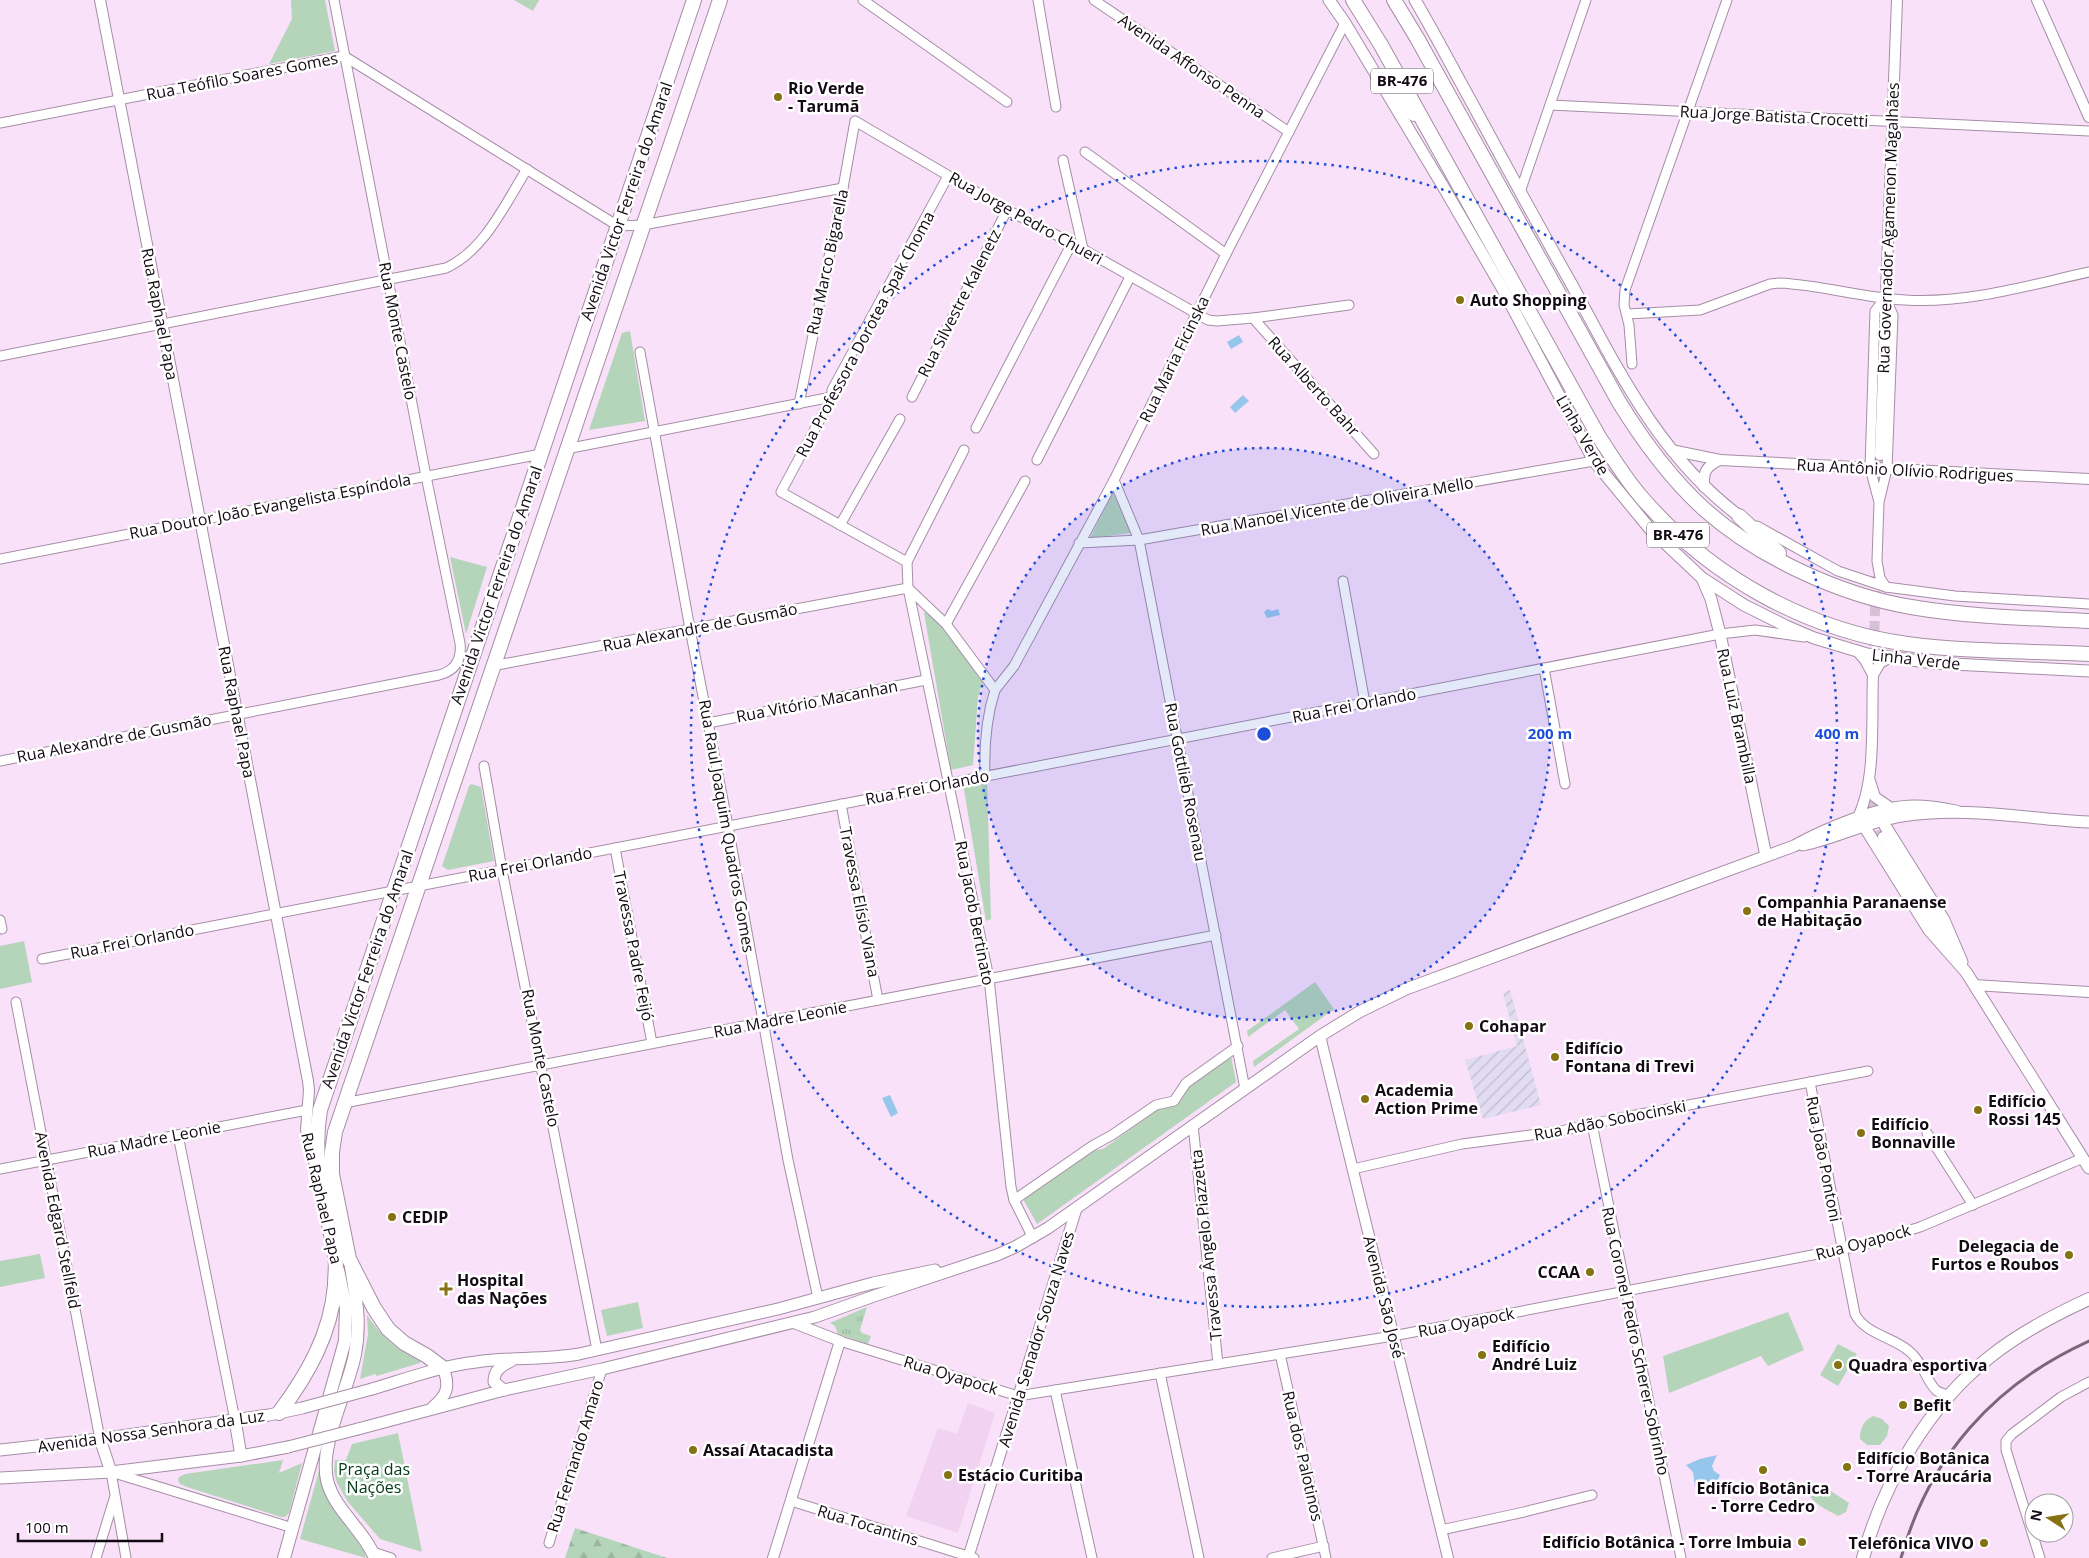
<svg xmlns="http://www.w3.org/2000/svg" width="2089" height="1558" font-family="'Open Sans',sans-serif">
	<defs>
		<pattern id="industrial-furrows" width="10" height="10" patternUnits="userSpaceOnUse" patternTransform="scale(1.25)"><rect width="10" height="10" fill="#e2dcf2"/><path d="M-1 1l2-2M0 10L10 0M9 11l2-2" fill="none" stroke="#c1bbcf"/></pattern>
		<pattern id="grass-tufts" width="24" height="20" patternUnits="userSpaceOnUse" patternTransform="scale(1.25)"><rect width="24" height="20" fill="#b4d5ba"/><path d="M3 7l-1-3M5 7V3M7 7l1-3M15 17l-1-3M17 17v-4M19 17l1-3" fill="none" stroke="#9ab69f"/></pattern>
		<pattern id="forest-firs" width="22" height="20" patternUnits="userSpaceOnUse" patternTransform="scale(1.25)"><rect width="22" height="20" fill="#b4d5ba"/><path d="M5 1l3.5 6h-7zM16 11l3.5 6h-7z" fill="#9ab69f"/></pattern>
	</defs>
	<rect width="100%" height="100%" fill="#fae1fa"/>
	<!-- industrial -->
	<path fill="url(#industrial-furrows)" d="M1510 990 1541 1105 1483 1119 1465 1060 1517 1046 1503 993Z"/>
	<!-- built -->
	<path fill="#f1d2f0" d="M968 1403 995 1413 958 1533 906 1516 938 1428 957 1434Z"/>
	<!-- grass -->
	<path fill="url(#grass-tufts)" d="M867 1307 860 1330 862 1333 871 1336 868 1344 838 1334 835 1326 830 1323Z"/>
	<!-- forest -->
	<path fill="url(#forest-firs)" d="M575 1528 667 1558H565Z"/>
	<!-- green -->
	<g fill="#b4d5ba">
		<path d="M291 0H325L335 51 269 64 292 19Z"/>
		<path d="M514 0H539L533 11Z"/>
		<path d="M630 331 645 421 589 430 622 333Z"/>
		<path d="M1113 493 1132 533 1090 538Z"/>
		<path d="M450 557 487 567 466 634Z"/>
		<path d="M929 610 983 681 978 697 973 765 951 770 924 613Z"/>
		<path d="M987 780 991 919 986 921 963 784Z"/>
		<path d="M471 784 481 787 494 861 448 870 442 866 469 786Z"/>
		<path d="M24 941 32 982 0 989V946Z"/>
		<path d="M1315 982 1334 1009 1254 1067 1253 1061 1299 1029 1285 1010 1248 1037 1247 1031Z"/>
		<path d="M1231 1056 1236 1082 1037 1224 1023 1199 1091 1151 1103 1149 1159 1109 1176 1105 1181 1101 1187 1087Z"/>
		<path d="M40 1254 45 1278 0 1287V1261Z"/>
		<path d="M638 1302 643 1328 607 1336 601 1310Z"/>
		<path d="M1788 1312 1804 1350 1768 1366 1761 1356 1669 1393 1663 1356Z"/>
		<path d="M367 1315C381 1336 397 1350 420 1361V1363L377 1376 375 1374 360 1379 368 1334Z"/>
		<path d="M1838 1344 1857 1354 1838 1386 1820 1375Z"/>
		<path d="M1873 1416 1882 1419 1889 1426 1887 1436 1880 1445H1867L1860 1439C1860 1428 1863 1421 1873 1416Z"/>
		<path d="M398 1433 422 1552 380 1539 348 1502 337 1483 334 1472 335 1460H346L352 1444Z"/>
		<path d="M283 1460 279 1473 302 1463 289 1513 285 1517H281L187 1487 180 1484 178 1480 179 1477 185 1474Z"/>
		<path d="M319 1471 330 1502 364 1551 366 1558 300 1539Z"/>
		<path d="M1810 1482 1820 1484 1849 1503 1846 1512 1838 1516C1824 1508 1810 1503 1806 1487Z"/>
	</g>
	<!-- water -->
	<g fill="#97c6ec">
		<path d="M1239 335 1243 342 1231 349 1227 342Z"/>
		<path d="M1243 395 1249 401 1235 413 1230 407Z"/>
		<path d="M1268 609 1272 611 1278 609 1280 615 1267 618 1264 612Z"/>
		<path d="M890 1095 898 1113 891 1117 882 1098Z"/>
		<path d="M1717 1455 1712 1466 1714 1471 1720 1475 1718 1480 1707 1482 1706 1490 1701 1493 1695 1487 1693 1472 1686 1465 1700 1459Z"/>
	</g>
	<g fill="none" stroke-linecap="round" stroke-linejoin="round">
		<!-- tertiary-tunnel -->
		<g stroke="#d7c1d7" stroke-width="10" stroke-dasharray="10 5" stroke-linecap="butt">
			<path d="M1878 496 1880 455"/>
			<path d="M1873 676 1876 576"/>
			<path d="M1870 786 1872 811 1883 837"/>
		</g>
		<!-- minor casing -->
		<g stroke="#a58ea5" stroke-width="11">
			<g id="minor">
				<path d="M863 0 1007 102"/>
				<path d="M1038 0 1056 107"/>
				<path d="M1094 0 1289 132"/>
				<path d="M1550 105 2089 131"/>
				<path d="M0 123 344 56 618 226 643 225 843 188"/>
				<path d="M1085 152 1226 254"/>
				<path d="M1063 160 1083 249"/>
				<path d="M948 176 832 390V397L781 492 907 562 908 588 946 624 995 690C986 718 984 748 985 776"/>
				<path d="M1520 192 1586 0"/>
				<path d="M1627 314 1700 310 1770 284 1780 283C1822 285 1863 298 1905 300 1967 304 2029 285 2089 272"/>
				<path d="M1253 318 1374 454"/>
				<path d="M640 352 690 629 728 826 788 1160 818 1298"/>
				<path d="M0 356 446 268C485 250 505 204 527 169"/>
				<path d="M1632 364 1629 325 1624 305 1625 290 1727 0"/>
				<path d="M912 397 1007 210"/>
				<path d="M799 404 843 188 855 121 1007 210 1072 243 1208 320 1217 321 1253 318 1349 305"/>
				<path d="M976 428 1072 243"/>
				<path d="M566 449 832 397"/>
				<path d="M1037 460 1130 277"/>
				<path d="M1114 480 1139 540 1245 1089"/>
				<path d="M1879 502 1870 468 1875 311 1885 298 1893 315 1887 469 1879 502 1877 561 1880 578 1886 587"/>
				<path d="M840 525 900 419"/>
				<path d="M1757 526 1838 571 1886 587 1955 596 2089 604"/>
				<path d="M1079 543 1139 540 1594 461"/>
				<path d="M0 559 541 454"/>
				<path d="M907 562 964 450"/>
				<path d="M1343 581 1365 703"/>
				<path d="M946 624 1025 481"/>
				<path d="M492 666 908 588 989 978 1011 1187 1014 1200 1033 1238"/>
				<path d="M1544 668 1565 784"/>
				<path d="M995 690 1014 666 1114 480 1226 254 1345 23"/>
				<path d="M708 723 926 680"/>
				<path d="M0 761 439 675C455 671 462 660 460 643L426 476 334 0"/>
				<path d="M484 766 502 870 597 1350"/>
				<path d="M841 804 878 1000"/>
				<path d="M615 848 652 1043"/>
				<path d="M0 920 2 929"/>
				<path d="M42 959 1720 634 1755 630 1804 637"/>
				<path d="M16 1002 100 1439"/>
				<path d="M1810 1082 1855 1314C1865 1334 1893 1337 1909 1351 1923 1362 1926 1381 1936 1390 1939 1393 1945 1394 1950 1396"/>
				<path d="M344 1103 1216 935"/>
				<path d="M1592 1124 1681 1558"/>
				<path d="M1193 1125 1218 1364"/>
				<path d="M1927 1133 1973 1205"/>
				<path d="M178 1135 235 1420"/>
				<path d="M0 1169 307 1110"/>
				<path d="M1353 1169 1462 1144 1561 1131 1615 1119 1868 1071"/>
				<path d="M1014 1200 1092 1146 1112 1135 1156 1105 1174 1101 1186 1083 1238 1046"/>
				<path d="M840 1341 1018 1396 1393 1336 1859 1246 1920 1227 2083 1158"/>
				<path d="M1280 1354 1326 1558"/>
				<path d="M1160 1373 1199 1558"/>
				<path d="M1055 1390 1092 1558"/>
				<path d="M791 1501 974 1558"/>
				<path d="M1441 1530 1524 1512 1592 1495"/>
				<path d="M549 1543 602 1369"/>
				<path d="M373 1552 391 1558"/>
				<path d="M96 1558 114 1499"/>
				<path d="M126 1558 111 1472 293 1528"/>
				<path d="M1272 1558 1324 1546"/>
				<path d="M2040 1558 2006 1450V1441L2012 1434 2061 1397 2089 1382"/>
			</g>
		</g>
		<!-- tertiary casing -->
		<g stroke="#a58ea5" stroke-width="12">
			<g id="tertiary">
				<path d="M100 0 308 1081 309 1090 306 1130 315 1165"/>
				<path d="M2037 0 2089 117"/>
				<path d="M1671 450 1720 460 2089 479"/>
				<path d="M1880 455 1897 0"/>
				<path d="M1704 487C1703 472 1706 466 1720 460"/>
				<path d="M1857 651 1865 660 1873 675"/>
				<path d="M1870 781 1875 797 1891 808"/>
				<path d="M1857 819C1877 781 1871 719 1873 675L1880 663 1889 658"/>
				<path d="M1883 837 1954 953"/>
				<path d="M1974 985 2089 992"/>
				<path d="M1320 1036 1448 1558"/>
				<path d="M773 1558 840 1341 794 1323"/>
				<path d="M968 1558 1077 1207"/>
			</g>
		</g>
		<!-- secondary casing -->
		<g stroke="#a58ea5" stroke-width="13">
			<g id="secondary">
				<path d="M1329 0 1345 23 1444 188 1501 286 1594 461 1650 529 1702 578 1744 605 1786 626 1814 638 1867 654 1934 663 2089 671"/>
				<path d="M1415 0C1435 34 1453 69 1472 103 1505 164 1538 225 1572 285 1619 372 1659 455 1739 516"/>
				<path d="M1702 578 1711 599 1720 634 1766 856"/>
				<path d="M1882 821 1944 920 1962 962"/>
				<path d="M1864 826 1929 930 1966 972 2089 1168"/>
				<path d="M1803 845C1837 838 1868 821 1902 816 1966 806 2026 819 2089 822"/>
				<path d="M372 1389C406 1379 441 1366 476 1362 510 1357 545 1360 579 1354L778 1309 873 1283 935 1270"/>
				<path d="M504 1390 494 1382C494 1370 501 1366 511 1361"/>
				<path d="M433 1407C448 1395 450 1385 443 1368"/>
				<path d="M235 1420 241 1456"/>
				<path d="M358 1429 504 1390 602 1369 815 1317 874 1296 997 1255 1015 1247 1048 1228 1320 1036 1359 1012 1406 989 1794 846C1825 829 1878 806 1914 806 1928 806 1942 808 1956 811"/>
				<path d="M100 1439 111 1472"/>
				<path d="M0 1450 100 1439 269 1415 302 1408"/>
				<path d="M0 1478 111 1472 241 1456 288 1447"/>
			</g>
		</g>
		<!-- primary casing -->
		<g stroke="#a58ea5" stroke-width="14">
			<g id="primary">
				<path d="M351 1267C356 1296 361 1324 355 1354 348 1391 319 1444 327 1480 334 1510 364 1530 375 1558"/>
				<path d="M284 1558 345 1341 346 1308 338 1270"/>
				<path d="M1863 1558C1883 1483 1929 1404 1991 1356 2021 1332 2054 1315 2089 1299"/>
			</g>
		</g>
		<!-- trunk casing -->
		<g stroke="#a58ea5" stroke-width="16">
			<g id="trunk">
				<path d="M1353 0 1381 45 1599 437C1613 458 1626 480 1643 499 1710 576 1806 630 1907 644 1967 652 2029 651 2089 654"/>
				<path d="M1394 0 1417 38 1619 402C1643 441 1670 478 1704 509 1758 557 1840 595 1911 607 1970 617 2030 618 2089 621"/>
				<path d="M1378 77 1414 114"/>
				<path d="M1739 516 1779 553"/>
				<path d="M443 1368 427 1356 404 1343 388 1329 374 1308 349 1259 332 1174V1152L335 1132 720 0"/>
				<path d="M279 1413C308 1374 331 1334 335 1285 335 1275 337 1264 335 1254 326 1204 311 1162 320 1110L694 0"/>
			</g>
		</g>
		<!-- minor -->
		<use href="#minor" stroke="#fff" stroke-width="9"/>
		<!-- tertiary -->
		<use href="#tertiary" stroke="#fff" stroke-width="10"/>
		<!-- secondary -->
		<use href="#secondary" stroke="#fff" stroke-width="11"/>
		<!-- primary -->
		<use href="#primary" stroke="#fff" stroke-width="12"/>
		<!-- trunk -->
		<use href="#trunk" stroke="#fff" stroke-width="14"/>
		<!-- rail -->
		<path stroke="#786878" stroke-width="3" d="M1901 1558C1929 1457 1994 1384 2089 1341"/>
		<!-- secondary-bridge casing -->
		<g stroke="#a58ea5" stroke-width="13" stroke-linecap="butt">
			<g id="secondary-bridge">
				<path d="M302 1408 372 1389"/>
				<path d="M288 1447 358 1429"/>
			</g>
		</g>
		<!-- secondary-bridge -->
		<use href="#secondary-bridge" stroke="#fff" stroke-width="11"/>
	</g>
	<!-- distance rings -->
	<circle cx="1264" cy="734" r="286" fill="#1d4ed8" fill-opacity=".12"/>
	<g fill="none" stroke="#1d4ed8" stroke-width="2.5" stroke-dasharray="2.5 5">
		<circle cx="1264" cy="734" r="286"/>
		<circle cx="1264" cy="734" r="573"/>
	</g>
	<!-- markers -->
	<g fill="#847213" stroke="#fff" stroke-width="2">
		<circle cx="778" cy="97" r="5"/>
		<circle cx="1460" cy="300" r="5"/>
		<circle cx="1747" cy="911" r="5"/>
		<circle cx="1469" cy="1026" r="5"/>
		<circle cx="1555" cy="1057" r="5"/>
		<circle cx="1365" cy="1099" r="5"/>
		<circle cx="1978" cy="1110" r="5"/>
		<circle cx="1861" cy="1133" r="5"/>
		<circle cx="392" cy="1217" r="5"/>
		<circle cx="2069" cy="1255" r="5"/>
		<circle cx="1590" cy="1272" r="5"/>
		<path d="M443.5 1281.5h5v5h5v5h-5v5h-5v-5h-5v-5h5z"/>
		<circle cx="1482" cy="1355" r="5"/>
		<circle cx="1838" cy="1365" r="5"/>
		<circle cx="1903" cy="1405" r="5"/>
		<circle cx="693" cy="1450" r="5"/>
		<circle cx="1847" cy="1467" r="5"/>
		<circle cx="1763" cy="1470" r="5"/>
		<circle cx="948" cy="1475" r="5"/>
		<circle cx="1802" cy="1542" r="5"/>
		<circle cx="1984" cy="1543" r="5"/>
	</g>
	<g text-anchor="middle" stroke-width="5" stroke-linejoin="round" paint-order="stroke">
		<!-- shield labels -->
		<g fill="#fff" stroke="#5a545a" stroke-width="1">
			<rect x="1371" y="68.5" width="62" height="25" rx="4"/>
			<rect x="1647" y="522.5" width="62" height="25" rx="4"/>
		</g>
		<g font-size="15" font-weight="bold" fill="#130a13">
			<text x="1402" y="86">BR-476</text>
			<text x="1678" y="540">BR-476</text>
		</g>
		<!-- street labels -->
		<g font-size="16" fill="#130a13" stroke="#fff">
			<text transform="translate(1192 66) rotate(34)" y="6">Avenida Affonso Penna</text>
			<text transform="translate(242 76) rotate(-11)" y="6">Rua Teófilo Soares Gomes</text>
			<text transform="translate(1774 116) rotate(3)" y="6">Rua Jorge Batista Crocetti</text>
			<text transform="translate(626 201) rotate(-71)" y="6">Avenida Victor Ferreira do Amaral</text>
			<text transform="translate(1026 218) rotate(29)" y="6">Rua Jorge Pedro Chueri</text>
			<text transform="translate(1888 228) rotate(-88)" y="6">Rua Governador Agamenon Magalhães</text>
			<text transform="translate(827 262) rotate(-78)" y="6">Rua Marco Bigarella</text>
			<text transform="translate(959 303) rotate(-63)" y="6">Rua Silvestre Kalenetz</text>
			<text transform="translate(160 314) rotate(79)" y="6">Rua Raphael Papa</text>
			<text transform="translate(398 331) rotate(79)" y="6">Rua Monte Castelo</text>
			<text transform="translate(865 334) rotate(-62)" y="6">Rua Professora Dorotea Spak Choma</text>
			<text transform="translate(1174 359) rotate(-64)" y="6">Rua Maria Ficinska</text>
			<text transform="translate(1314 386) rotate(48)" y="6">Rua Alberto Bahr</text>
			<text transform="translate(1583 435) rotate(60)" y="6">Linha Verde</text>
			<text transform="translate(1905 470) rotate(3)" y="6">Rua Antônio Olívio Rodrigues</text>
			<text transform="translate(270 506) rotate(-11)" y="6">Rua Doutor João Evangelista Espíndola</text>
			<text transform="translate(1337 506) rotate(-10)" y="6">Rua Manoel Vicente de Oliveira Mello</text>
			<text transform="translate(496 585) rotate(-71)" y="6">Avenida Victor Ferreira do Amaral</text>
			<text transform="translate(700 627) rotate(-11)" y="6">Rua Alexandre de Gusmão</text>
			<text transform="translate(1916 659) rotate(6)" y="6">Linha Verde</text>
			<text transform="translate(817 701) rotate(-11)" y="6">Rua Vitório Macanhan</text>
			<text transform="translate(1354 705) rotate(-11)" y="6">Rua Frei Orlando</text>
			<text transform="translate(237 712) rotate(79)" y="6">Rua Raphael Papa</text>
			<text transform="translate(1737 716) rotate(78)" y="6">Rua Luiz Brambilla</text>
			<text transform="translate(114 738) rotate(-11)" y="6">Rua Alexandre de Gusmão</text>
			<text transform="translate(1186 782) rotate(79)" y="6">Rua Gottlieb Rosenau</text>
			<text transform="translate(927 787) rotate(-11)" y="6">Rua Frei Orlando</text>
			<text transform="translate(727 826) rotate(80)" y="6">Rua Raul Joaquim Quadros Gomes</text>
			<text transform="translate(530 864) rotate(-11)" y="6">Rua Frei Orlando</text>
			<text transform="translate(860 902) rotate(79)" y="6">Travessa Elísio Viana</text>
			<text transform="translate(975 913) rotate(79)" y="6">Rua Jacob Bertinato</text>
			<text transform="translate(132 941) rotate(-11)" y="6">Rua Frei Orlando</text>
			<text transform="translate(634 946) rotate(79)" y="6">Travessa Padre Feijó</text>
			<text transform="translate(367 969) rotate(-71)" y="6">Avenida Victor Ferreira do Amaral</text>
			<text transform="translate(780 1019) rotate(-11)" y="6">Rua Madre Leonie</text>
			<text transform="translate(541 1058) rotate(79)" y="6">Rua Monte Castelo</text>
			<text transform="translate(1610 1120) rotate(-11)" y="6">Rua Adão Sobocinski</text>
			<text transform="translate(154 1139) rotate(-11)" y="6">Rua Madre Leonie</text>
			<text transform="translate(1824 1159) rotate(79)" y="6">Rua João Pontoni</text>
			<text transform="translate(322 1198) rotate(77)" y="6">Rua Raphael Papa</text>
			<text transform="translate(58 1220) rotate(79)" y="6">Avenida Edgard Stellfeld</text>
			<text transform="translate(1863 1242) rotate(-15)" y="6">Rua Oyapock</text>
			<text transform="translate(1206 1245) rotate(-96)" y="6">Travessa Ângelo Piazzetta</text>
			<text transform="translate(1384 1297) rotate(76)" y="6">Avenida São José</text>
			<text transform="translate(1466 1322) rotate(-11)" y="6">Rua Oyapock</text>
			<text transform="translate(1036 1339) rotate(-73)" y="6">Avenida Senador Souza Naves</text>
			<text transform="translate(1636 1341) rotate(78)" y="6">Rua Coronel Pedro Scherer Sobrinho</text>
			<text transform="translate(951 1375) rotate(17)" y="6">Rua Oyapock</text>
			<text transform="translate(151 1431) rotate(-8)" y="6">Avenida Nossa Senhora da Luz</text>
			<text transform="translate(575 1456) rotate(-73)" y="6">Rua Fernando Amaro</text>
			<text transform="translate(1303 1456) rotate(77)" y="6">Rua dos Palotinos</text>
			<text transform="translate(868 1525) rotate(17)" y="6">Rua Tocantins</text>
		</g>
		<!-- poi labels -->
		<g font-size="16" font-weight="bold" fill="#130a13" stroke="#fff" text-anchor="start">
			<text x="788" y="94">Rio Verde<tspan x="788" dy="18">- Tarumã</tspan></text>
			<text x="1470" y="306">Auto Shopping</text>
			<text x="1757" y="908">Companhia Paranaense<tspan x="1757" dy="18">de Habitação</tspan></text>
			<text x="1479" y="1032">Cohapar</text>
			<text x="1565" y="1054">Edifício<tspan x="1565" dy="18">Fontana di Trevi</tspan></text>
			<text x="1375" y="1096">Academia<tspan x="1375" dy="18">Action Prime</tspan></text>
			<text x="1988" y="1107">Edifício<tspan x="1988" dy="18">Rossi 145</tspan></text>
			<text x="1871" y="1130">Edifício<tspan x="1871" dy="18">Bonnaville</tspan></text>
			<text x="402" y="1223">CEDIP</text>
			<text x="2059" y="1252" text-anchor="end">Delegacia de<tspan x="2059" dy="18">Furtos e Roubos</tspan></text>
			<text x="1580" y="1278" text-anchor="end">CCAA</text>
			<text x="457" y="1286">Hospital<tspan x="457" dy="18">das Nações</tspan></text>
			<text x="1492" y="1352">Edifício<tspan x="1492" dy="18">André Luiz</tspan></text>
			<text x="1848" y="1371">Quadra esportiva</text>
			<text x="1913" y="1411">Befit</text>
			<text x="703" y="1456">Assaí Atacadista</text>
			<text x="1857" y="1464">Edifício Botânica<tspan x="1857" dy="18">- Torre Araucária</tspan></text>
			<text x="958" y="1481">Estácio Curitiba</text>
			<text x="1763" y="1494" text-anchor="middle">Edifício Botânica<tspan x="1763" dy="18">- Torre Cedro</tspan></text>
			<text x="1792" y="1548" text-anchor="end">Edifício Botânica - Torre Imbuia</text>
			<text x="1974" y="1549" text-anchor="end">Telefônica VIVO</text>
		</g>
		<!-- park labels -->
		<g font-size="16" fill="#003916" stroke="#fff">
			<text x="374" y="1475">Praça das<tspan x="374" dy="18">Nações</tspan></text>
		</g>
	</g>
	<circle cx="1264" cy="734" r="8" fill="#1d4ed8" stroke="#fff" stroke-width="2.5"/>
	<g font-size="15" text-anchor="middle" font-weight="bold" fill="#1d4ed8" stroke="#fff" stroke-width="5" stroke-linejoin="round" paint-order="stroke">
		<text x="1550" y="739">200 m</text>
		<text x="1837" y="739">400 m</text>
	</g>
	<!-- north arrow -->
	<g transform="translate(2049 1518) rotate(282)"><circle r="24" fill="#ffffff" stroke="#a19da1"/>
	<path d="M0-4L9 19L0 12L-9 19Z" fill="#847213"/>
	<text y="-8" font-size="14" font-weight="bold" text-anchor="middle" fill="#130a13">N</text>
	</g>
	<!-- scale -->
	<path d="M18 1533v8h144v-8" fill="none" stroke="#130a13" stroke-width="2.5"/>
	<text x="25" y="1533" font-size="15" fill="#130a13" stroke="#ffffff" stroke-width="4" paint-order="stroke">100 m</text>
</svg>
